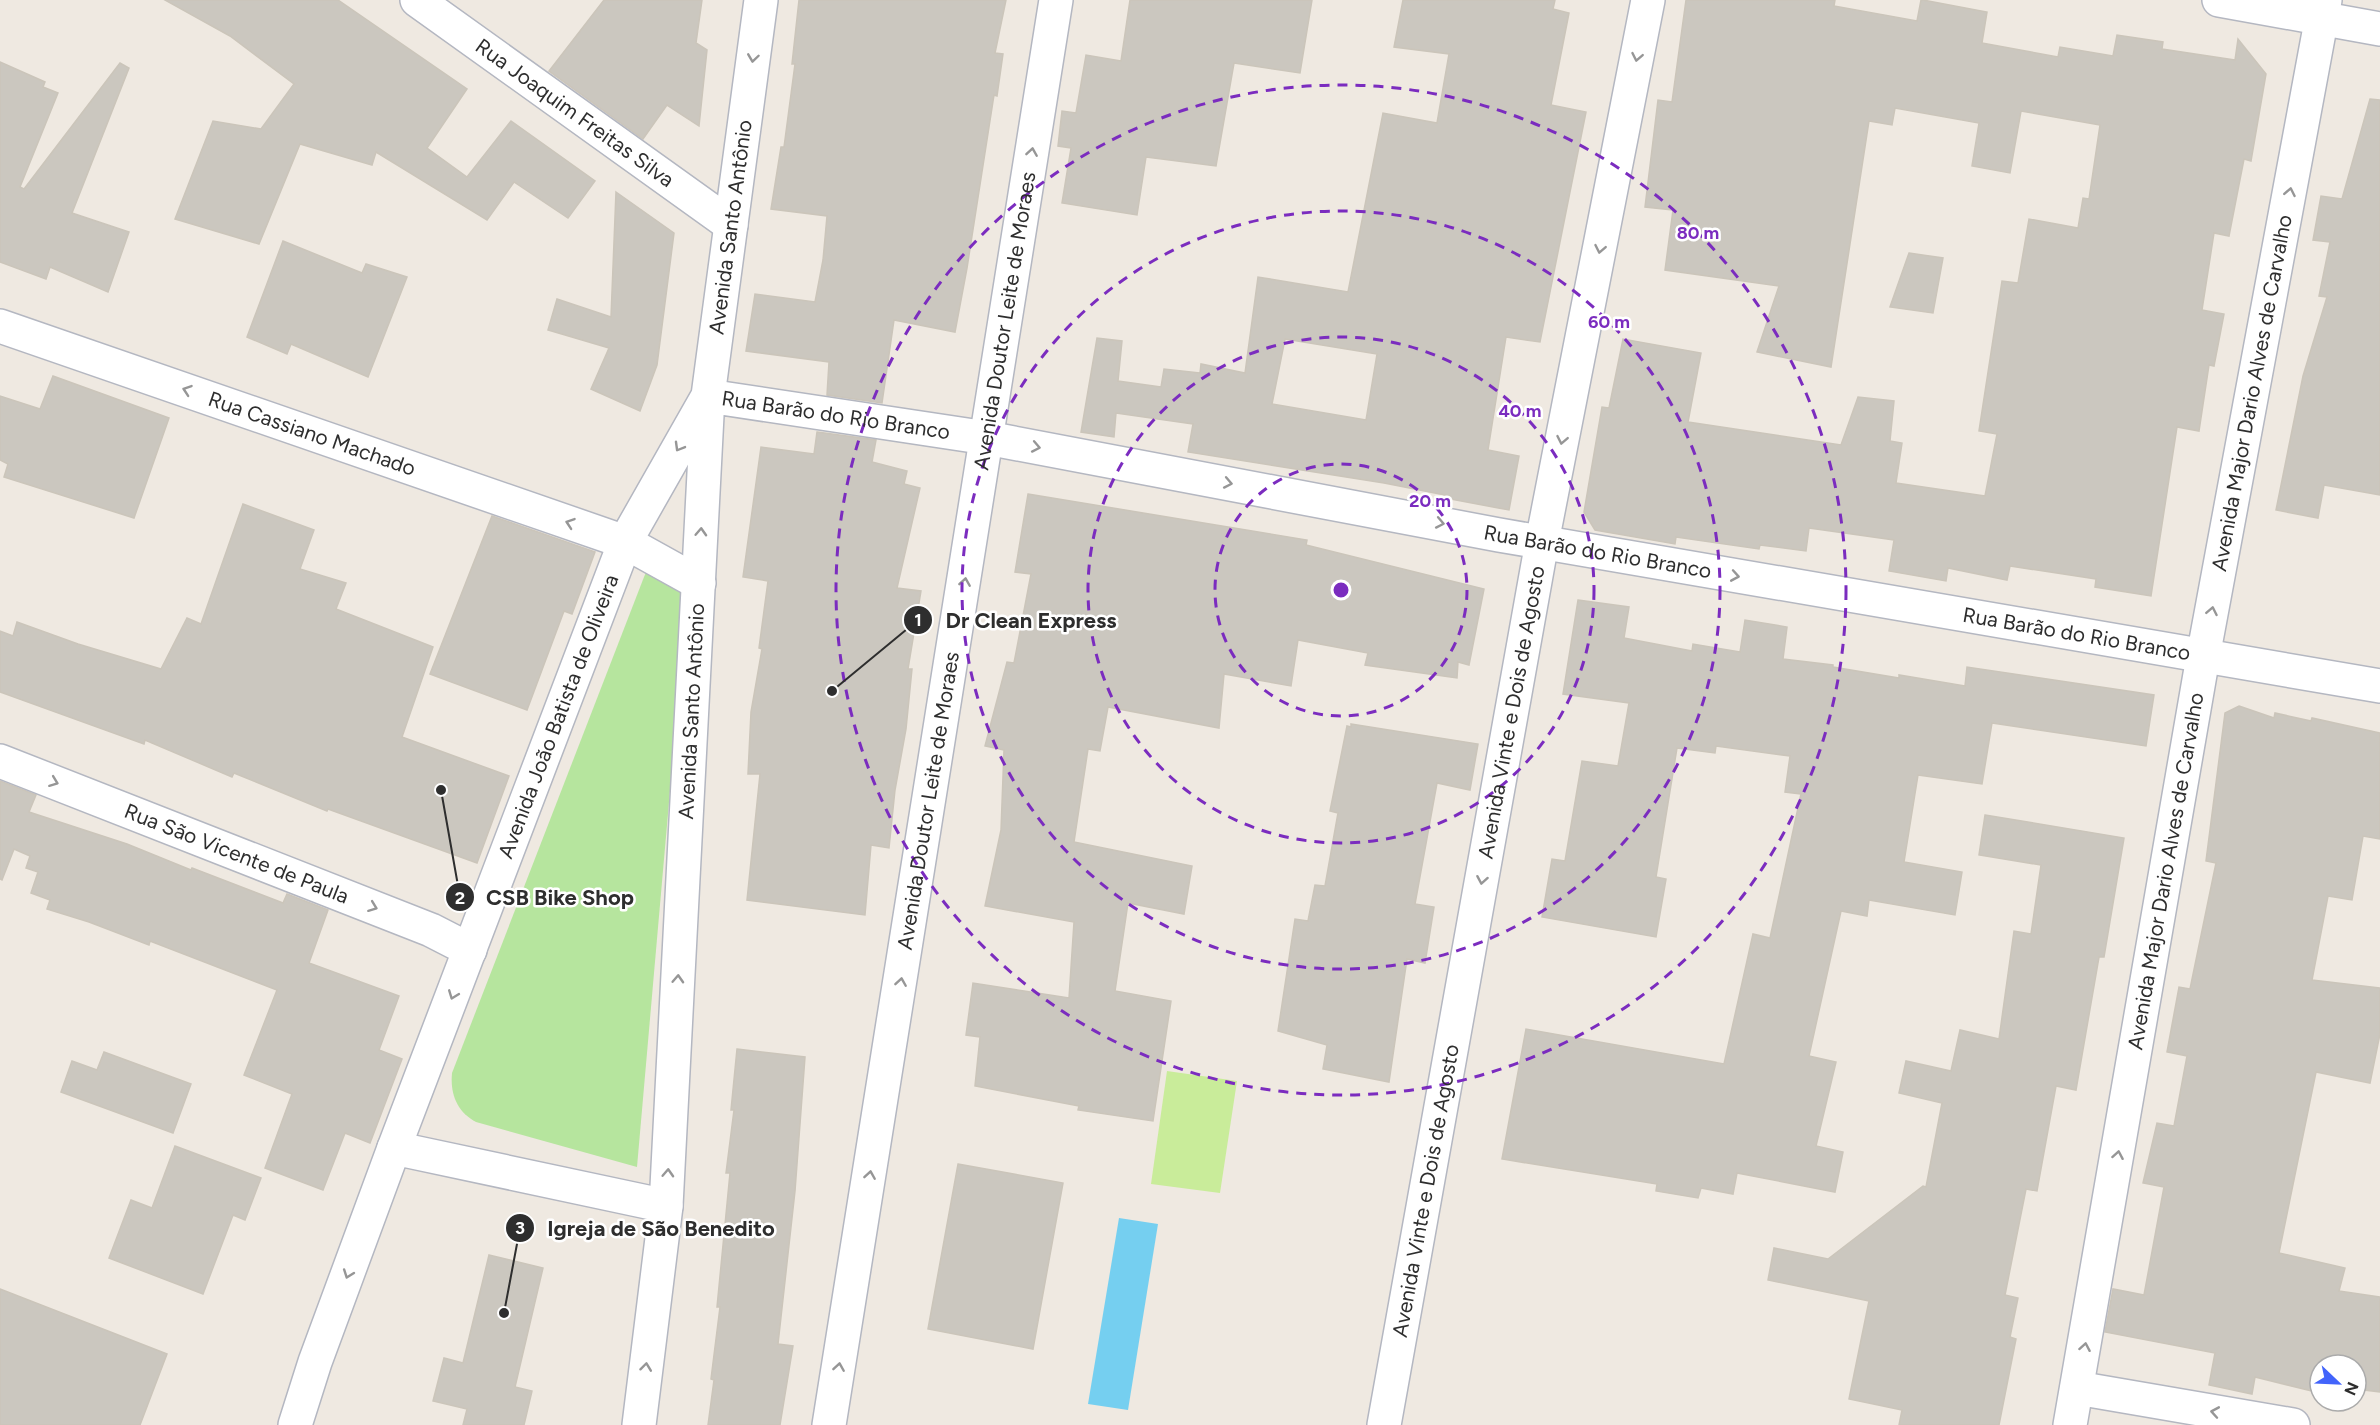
<svg xmlns="http://www.w3.org/2000/svg" width="2380" height="1425" font-family="Figtree,sans-serif">
	<rect width="100%" height="100%" fill="#efe9e1"/>
	<!-- green -->
	<path fill="#b6e59e" d="M656 565 687 597 637 1167 476 1122C457 1112 450 1094 452 1073L644 577 647 570Z"/>
	<!-- pitch -->
	<path fill="#c9ec9a" d="M1167 1071 1237 1081 1220 1193 1151 1184Z"/>
	<!-- water -->
	<path fill="#75cff0" d="M1119 1218 1158 1224 1128 1410 1088 1404Z"/>
	<!-- building -->
	<g fill="#cbc7bf" stroke="#cbc5ba" stroke-width="1.5" fill-rule="evenodd">
		<path d="M165 0H338L467 89 427 148 467 177 511 121 595 181 568 218 514 182 487 220 376 152 372 165 300 144 259 244 175 219 213 121 261 129 294 84 230 36Z"/>
		<path d="M604 0H702L696 43 707 50 699 126 667 105 643 139 549 71Z"/>
		<path d="M799 0H1006L995 53 1003 54 997 96 994 95 967 268 955 332 894 320 882 403 827 395 829 362 746 351 755 294 815 302 823 260 827 216 771 209 781 147H784L795 64H792Z"/>
		<path d="M1130 0H1312L1300 73 1234 63 1216 166 1146 157 1137 215 1062 203 1071 148 1058 146 1062 111 1076 113 1086 55 1121 61Z"/>
		<path d="M1403 0H1555L1553 9 1569 13 1551 105 1586 112 1540 342 1506 337 1488 450 1519 456 1509 510 1450 499V496L1384 483 1188 452 1193 424 1116 413 1114 437 1081 432 1097 338 1122 341 1118 381 1161 387 1164 369 1200 373 1201 364 1245 373 1258 277 1348 292 1383 113 1437 123 1449 54 1394 47ZM1285 339 1377 354 1366 420 1272 404Z"/>
		<path d="M1686 0H1835L1834 6 1917 21 1921 0H1923L1987 12 1982 43 2058 57 2060 47 2113 56 2117 35 2163 42 2162 49 2235 60 2238 39 2266 74 2251 161 2244 159 2229 236 2214 233 2202 310 2224 314 2214 366 2209 365 2199 431 2177 427 2151 596 2095 587 2096 579 2010 566 2007 580 1948 568 1946 581 1889 571 1894 540 1809 528 1806 551 1760 545 1759 549 1676 537 1675 544 1595 530 1584 512 1602 407 1609 408 1623 339 1701 353 1688 422 1841 445 1858 397 1894 401 1890 441 1902 443 1896 483 1985 496 1997 434 1979 431 2002 281 2018 283 2029 219 2078 228 2083 198 2089 199 2100 125 2021 111 2010 173 1972 166 1979 123 1895 108 1892 125 1869 121 1831 367 1757 352 1779 286 1665 270 1673 210 1645 207 1658 100 1672 102Z"/>
		<path d="M0 62 45 82 43 87 58 93 20 187 24 189 120 63 129 68 72 213 129 232 108 292 50 267 46 279 0 262Z"/>
		<path d="M2370 99 2380 100V495L2324 485 2318 518 2276 510 2303 376 2327 297 2319 296 2330 242 2313 240 2321 196 2342 199Z"/>
		<path d="M616 192 674 233 657 365 640 411 591 389 609 348 548 330 557 299 611 317Z"/>
		<path d="M283 241 362 273 366 264 407 277 368 377 291 344 287 354 247 337Z"/>
		<path d="M1909 253 1943 258 1933 313 1890 307Z"/>
		<path d="M53 376 169 418 134 518 4 477 8 464 0 460V396L40 409Z"/>
		<path d="M817 432 876 440 872 462 907 471 904 484 920 488 897 588 921 591 908 669H912L906 729 895 790 889 848 871 845 865 915 747 900 760 774H748L751 712 762 649 759 648 768 581 743 577 761 447 814 454Z"/>
		<path d="M1028 494 1307 540 1306 545 1484 589 1469 665 1458 662 1457 678 1365 665 1368 653 1298 640 1291 686 1224 674 1219 728 1108 707 1100 751 1088 749 1074 842 1192 866 1184 914 1128 903 1115 991 1171 1001 1153 1121 1078 1110 1079 1106 975 1086 980 1037 966 1035 973 983 1069 998 1074 922 985 906 1001 830 1004 750 985 746 1007 662 1014 663 1031 574 1015 572Z"/>
		<path d="M243 504 314 530 300 569 346 583 336 609 433 647 402 737 509 776 477 863 328 809 327 811 234 773 232 777 145 740 144 744 0 692V631L13 636 17 622 78 644 161 669 187 618 201 624Z"/>
		<path d="M492 516 595 552 572 614 564 611 527 710 430 674Z"/>
		<path d="M1578 600 1629 607 1624 638 1692 651 1693 644 1740 652 1745 620 1787 627 1783 659 1833 665V667L1899 678V675L1965 686 1967 667 2154 695 2146 746 1992 723 1982 784 1918 775 1904 862 1962 872 1955 915 1869 900 1867 916 1841 911 1809 1056 1836 1062 1816 1146 1843 1152 1835 1192 1737 1173 1733 1194 1701 1188 1698 1198 1656 1191 1657 1184 1502 1159 1526 1029 1724 1064 1753 934 1770 938 1801 794 1785 792 1790 756 1716 746 1715 753 1677 748 1656 877 1666 879 1656 937 1542 917 1552 859 1565 861 1582 761 1618 766 1629 703 1563 694Z"/>
		<path d="M2239 706 2274 718 2275 713 2311 721 2312 718 2380 733V839L2363 836 2352 900 2328 896 2312 980 2380 988V1034L2370 1083 2316 1072 2279 1253 2345 1268 2339 1291 2380 1297V1392L2356 1389V1365H2320V1393L2255 1377 2252 1394 2209 1385 2215 1353 2105 1332 2113 1289 2144 1295 2164 1187 2143 1183 2157 1123 2174 1126 2187 1056 2167 1052 2179 987 2190 989 2216 863 2206 861 2225 713Z"/>
		<path d="M1351 724 1478 744 1470 790 1437 783 1415 904 1434 907 1425 963 1407 959 1389 1082 1323 1069 1327 1045 1278 1031 1295 919 1308 921 1315 885 1325 886 1338 813 1330 811 1347 726 1351 727Z"/>
		<path d="M0 781 36 795 29 812 127 844 191 870 192 868 283 903 287 894 328 910 309 963 399 996 379 1050 402 1059 370 1143 345 1133 323 1190 265 1168 292 1094 244 1075 277 990 150 941 149 945 89 922 47 909 50 900 31 893 38 872 26 868 30 856 14 849 2 880 0 879Z"/>
		<path d="M1985 815 2124 838 2104 957H2099L2076 1090 2056 1086 2037 1191 2026 1189 2005 1295 2018 1298 2010 1337 2016 1339 1999 1425H1899L1902 1410 1849 1399 1869 1301 1768 1280 1774 1248 1828 1259 1923 1186 1926 1187 1942 1103 1899 1093 1906 1061 1951 1071 1960 1030 1999 1039 2014 931 2031 934 2041 865 1979 855Z"/>
		<path d="M737 1049 805 1057 795 1191 778 1344 793 1346 780 1425H708L714 1380 711 1379 720 1307H717L730 1173H726L734 1110H731Z"/>
		<path d="M104 1052 191 1084 173 1133 61 1092 72 1061 97 1070Z"/>
		<path d="M175 1146 261 1178 245 1220 233 1215 203 1294 109 1258 131 1200 152 1208Z"/>
		<path d="M958 1164 1063 1183 1033 1349 928 1329Z"/>
		<path d="M489 1255 543 1268 515 1387 532 1391 524 1425H463L467 1409 433 1401 444 1358 463 1363Z"/>
		<path d="M0 1289 167 1354 140 1425H0Z"/>
	</g>
	<g fill="none" stroke-linecap="round" stroke-linejoin="round">
		<!-- minor casing -->
		<g stroke="#b4b7c1" stroke-width="36">
			<g id="minor">
				<path id="s1" d="M417 0 731 225"/>
				<path d="M2219 0 2380 29"/>
				<path id="s2" d="M0 326 625 542 699 583"/>
				<path id="s3" d="M0 761 431 930 470 950"/>
				<path d="M394 1148 666 1206"/>
				<path d="M2077 1388 2293 1425"/>
				<path id="s4" d="M639 1425 666 1206 708 396 987 438 1499 535 2380 686"/>
				<path id="s5" d="M1384 1425 1542 542 1648 0"/>
				<path id="s6" d="M2070 1425 2203 657 2325 0"/>
			</g>
		</g>
		<!-- tertiary casing -->
		<g stroke="#b4b7c1" stroke-width="36">
			<g id="tertiary">
				<path id="s7" d="M295 1425 315 1362 394 1148 625 542 708 396 761 0"/>
				<path id="s8" d="M829 1425 1056 0"/>
			</g>
		</g>
		<!-- minor -->
		<use href="#minor" stroke="#fff" stroke-width="33"/>
		<!-- tertiary -->
		<use href="#tertiary" stroke="#fff" stroke-width="33"/>
	</g>
	<!-- one-way arrows -->
	<defs><path id="oneway-chevron" d="M-2-3.5L2.5 0L-2 3.5" fill="none" stroke-width="1.6" stroke-linecap="round" stroke-linejoin="round" transform="scale(1.5)"/></defs>
	<g stroke="#969696">
		<use href="#oneway-chevron" transform="translate(1637 57) rotate(101)"/>
		<use href="#oneway-chevron" transform="translate(753 58) rotate(98)"/>
		<use href="#oneway-chevron" transform="translate(1032 152) rotate(-81)"/>
		<use href="#oneway-chevron" transform="translate(2290 192) rotate(-79)"/>
		<use href="#oneway-chevron" transform="translate(1600 249) rotate(101)"/>
		<use href="#oneway-chevron" transform="translate(187 390) rotate(-161)"/>
		<use href="#oneway-chevron" transform="translate(1562 440) rotate(101)"/>
		<use href="#oneway-chevron" transform="translate(679 447) rotate(120)"/>
		<use href="#oneway-chevron" transform="translate(1036 447) rotate(11)"/>
		<use href="#oneway-chevron" transform="translate(1228 483) rotate(11)"/>
		<use href="#oneway-chevron" transform="translate(570 523) rotate(-161)"/>
		<use href="#oneway-chevron" transform="translate(1440 523) rotate(11)"/>
		<use href="#oneway-chevron" transform="translate(701 532) rotate(-87)"/>
		<use href="#oneway-chevron" transform="translate(1735 576) rotate(10)"/>
		<use href="#oneway-chevron" transform="translate(965 582) rotate(-81)"/>
		<use href="#oneway-chevron" transform="translate(2212 611) rotate(-79)"/>
		<use href="#oneway-chevron" transform="translate(54 782) rotate(21)"/>
		<use href="#oneway-chevron" transform="translate(1482 880) rotate(100)"/>
		<use href="#oneway-chevron" transform="translate(373 907) rotate(21)"/>
		<use href="#oneway-chevron" transform="translate(678 979) rotate(-87)"/>
		<use href="#oneway-chevron" transform="translate(901 982) rotate(-81)"/>
		<use href="#oneway-chevron" transform="translate(453 995) rotate(111)"/>
		<use href="#oneway-chevron" transform="translate(2118 1155) rotate(-80)"/>
		<use href="#oneway-chevron" transform="translate(668 1173) rotate(-87)"/>
		<use href="#oneway-chevron" transform="translate(870 1175) rotate(-81)"/>
		<use href="#oneway-chevron" transform="translate(348 1274) rotate(110)"/>
		<use href="#oneway-chevron" transform="translate(2085 1347) rotate(-80)"/>
		<use href="#oneway-chevron" transform="translate(646 1367) rotate(-83)"/>
		<use href="#oneway-chevron" transform="translate(839 1367) rotate(-81)"/>
		<use href="#oneway-chevron" transform="translate(2215 1412) rotate(-170)"/>
	</g>
	<!-- distance rings -->
	<g fill="none" stroke="#7b2cbf" stroke-width="3" stroke-dasharray="10 8">
		<circle cx="1341" cy="590" r="126"/>
		<circle cx="1341" cy="590" r="253"/>
		<circle cx="1341" cy="590" r="379"/>
		<circle cx="1341" cy="590" r="505"/>
	</g>
	<g text-anchor="middle" stroke-width="5" stroke-linejoin="round" paint-order="stroke">
		<!-- street labels -->
		<g font-size="21" fill="#2e2e2e" stroke="#fff">
			<text dy="7" stroke="none"><textPath href="#s1" startOffset="194">Rua Joaquim Freitas Silva</textPath></text>
			<text dy="7" stroke="none"><textPath href="#s7" startOffset="1281">Avenida Santo Antônio</textPath></text>
			<text dy="7" stroke="none"><textPath href="#s8" startOffset="1118">Avenida Doutor Leite de Moraes</textPath></text>
			<text dy="7" stroke="none"><textPath href="#s6" startOffset="1048">Avenida Major Dario Alves de Carvalho</textPath></text>
			<text dy="7" stroke="none"><textPath href="#s4" startOffset="1161">Rua Barão do Rio Branco</textPath></text>
			<text dy="7" stroke="none"><textPath href="#s2" startOffset="330">Rua Cassiano Machado</textPath></text>
			<text dy="7" stroke="none"><textPath href="#s4" startOffset="1935">Rua Barão do Rio Branco</textPath></text>
			<text dy="7" stroke="none"><textPath href="#s4" startOffset="2421">Rua Barão do Rio Branco</textPath></text>
			<text dy="7" stroke="none"><textPath href="#s4" startOffset="716">Avenida Santo Antônio</textPath></text>
			<text dy="7" stroke="none"><textPath href="#s5" startOffset="724">Avenida Vinte e Dois de Agosto</textPath></text>
			<text dy="7" stroke="none"><textPath href="#s7" startOffset="756">Avenida João Batista de Oliveira</textPath></text>
			<text dy="7" stroke="none"><textPath href="#s8" startOffset="632">Avenida Doutor Leite de Moraes</textPath></text>
			<text dy="7" stroke="none"><textPath href="#s3" startOffset="254">Rua São Vicente de Paula</textPath></text>
			<text dy="7" stroke="none"><textPath href="#s6" startOffset="562">Avenida Major Dario Alves de Carvalho</textPath></text>
			<text dy="7" stroke="none"><textPath href="#s5" startOffset="238">Avenida Vinte e Dois de Agosto</textPath></text>
		</g>
	</g>
	<circle cx="1341" cy="590" r="9" fill="#7b2cbf" stroke="#fff" stroke-width="3"/>
	<g font-size="18" text-anchor="middle" font-weight="bold" fill="#7b2cbf" stroke="#fff" stroke-width="5" stroke-linejoin="round" paint-order="stroke">
		<text x="1698" y="239">80 m</text>
		<text x="1609" y="328">60 m</text>
		<text x="1520" y="417">40 m</text>
		<text x="1430" y="507">20 m</text>
	</g>
	<!-- callouts -->
	<path fill="none" stroke="#2e2e2e" stroke-width="2" d="M832 691L918 620M441 790L460 897M504 1313L520 1228"/>
	<g fill="#2e2e2e" stroke="#fff" stroke-width="2">
		<circle cx="832" cy="691" r="6"/>
		<circle cx="441" cy="790" r="6"/>
		<circle cx="504" cy="1313" r="6"/>
		<circle cx="918" cy="620" r="15"/>
		<circle cx="460" cy="897" r="15"/>
		<circle cx="520" cy="1228" r="15"/>
	</g>
	<g font-size="18" text-anchor="middle" font-weight="bold" fill="#fff">
		<text x="918" y="626">1</text>
		<text x="460" y="904">2</text>
		<text x="520" y="1234">3</text>
	</g>
	<g font-size="22" text-anchor="middle" font-weight="bold" fill="#2e2e2e" stroke="#fff" stroke-width="5" stroke-linejoin="round" paint-order="stroke">
		<text x="1031" y="628">Dr Clean Express</text>
		<text x="560" y="905">CSB Bike Shop</text>
		<text x="661" y="1236">Igreja de São Benedito</text>
	</g>
	<!-- north arrow -->
	<g transform="translate(2338 1383) rotate(113)"><circle r="28" fill="#ffffff" stroke="#ababab" stroke-width="1.5"/>
	<path d="M0-4.5L10 22L0 15L-10 22Z" fill="#4264fb"/>
	<text y="-9" font-size="16" font-weight="bold" text-anchor="middle" fill="#2e2e2e">N</text>
	</g>
</svg>
